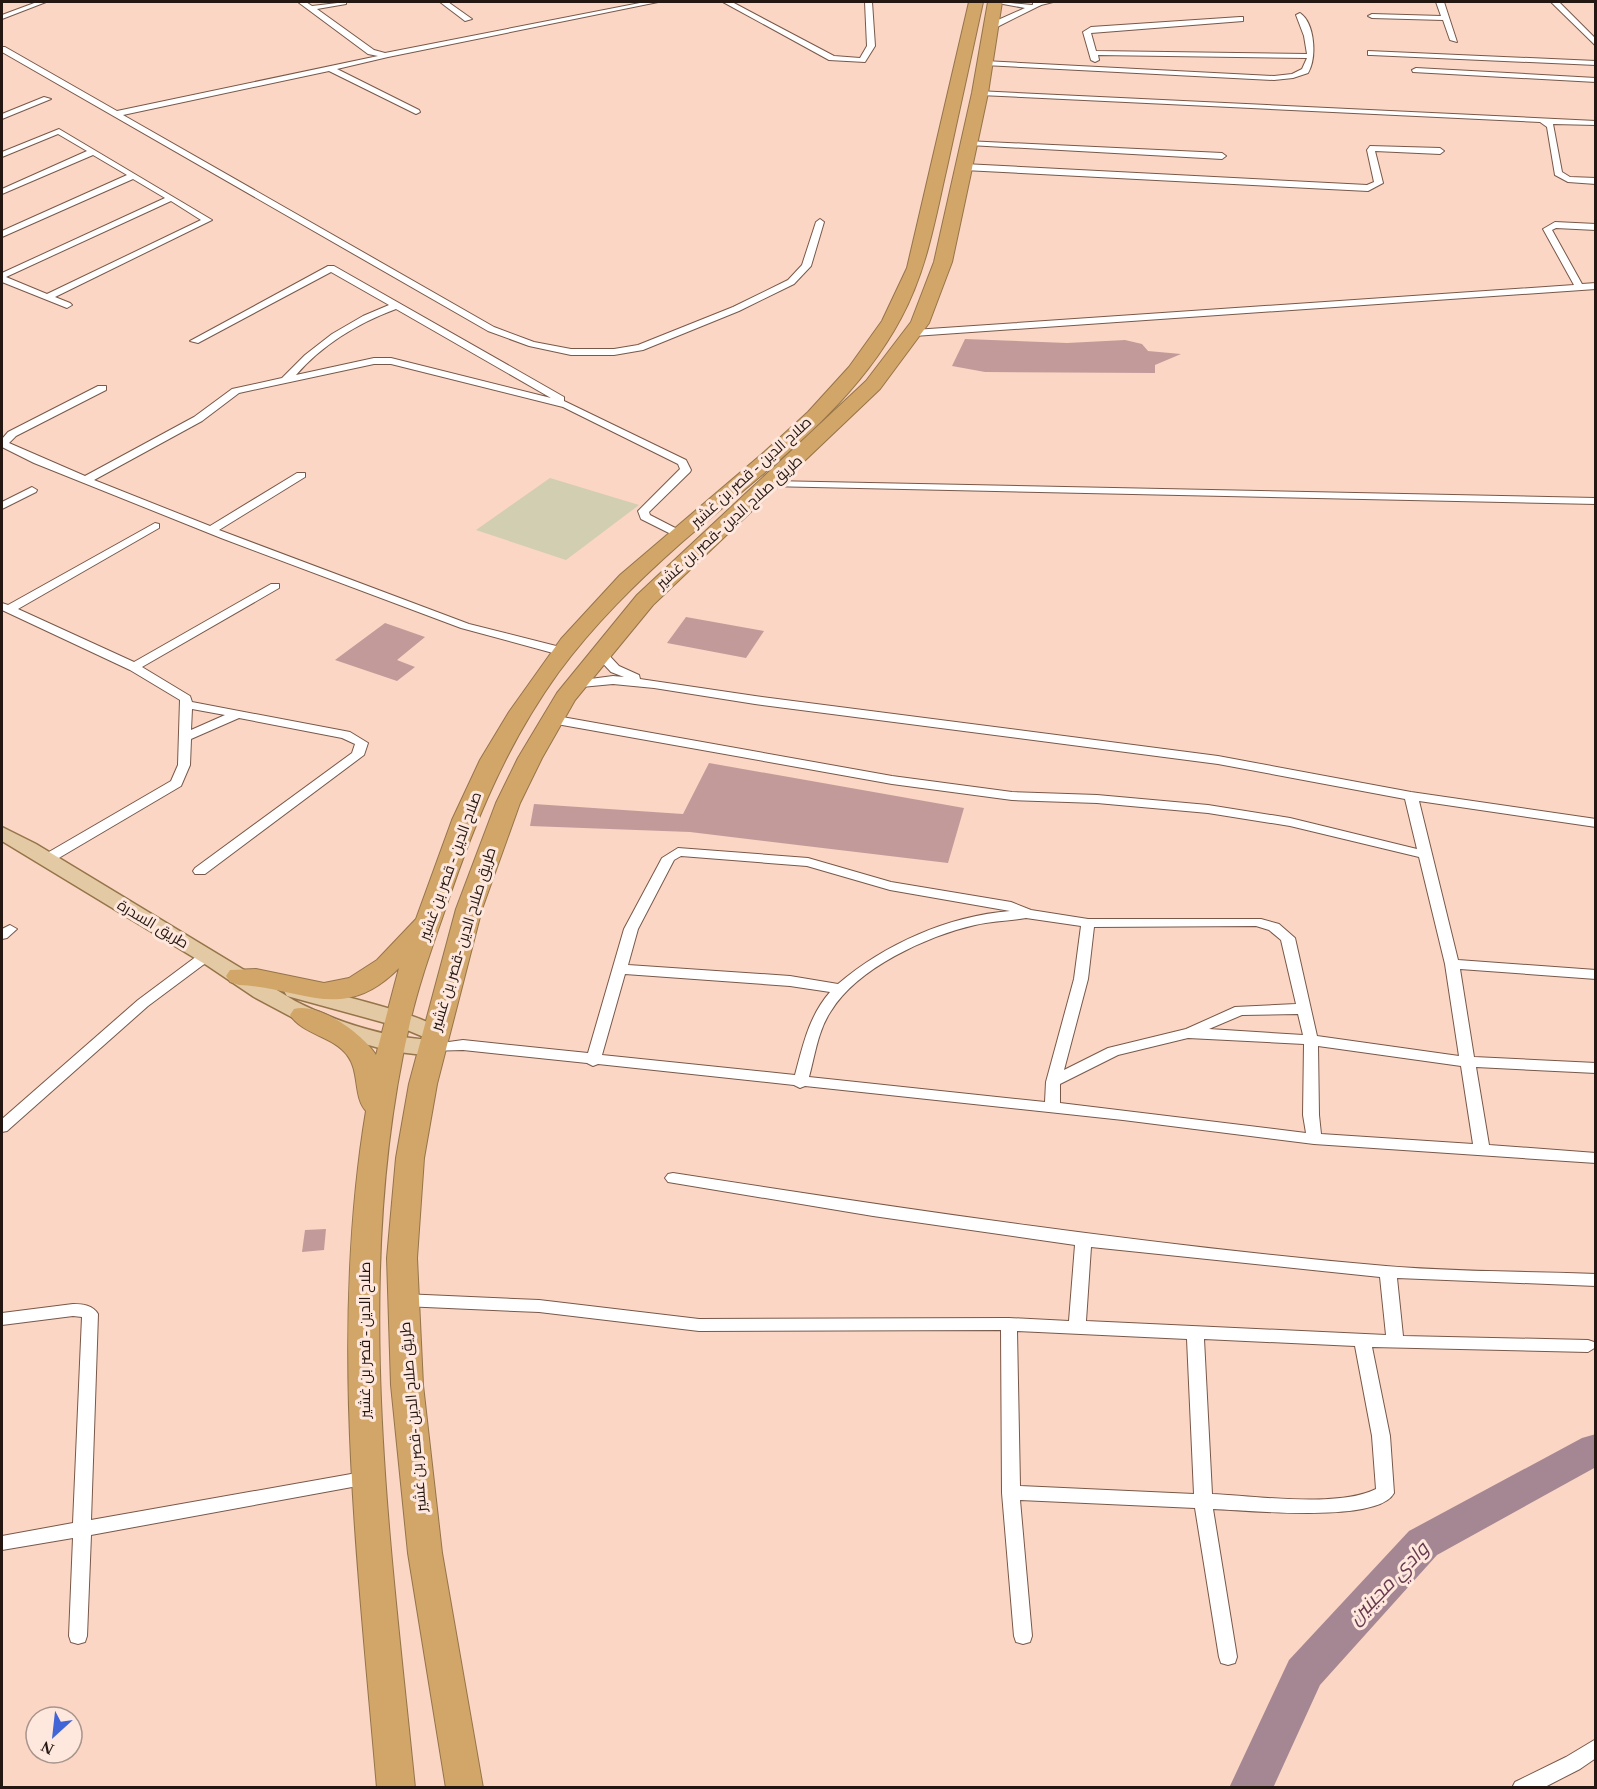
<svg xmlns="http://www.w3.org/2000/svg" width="1597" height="1789" font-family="'Times New Roman',Cairo,serif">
	<rect width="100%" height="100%" fill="#fbd6c4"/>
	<!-- green -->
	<path fill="#d1ceb1" d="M550 478 639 505 566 560 476 530Z"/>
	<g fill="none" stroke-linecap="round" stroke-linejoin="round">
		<!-- river -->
		<path fill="#a58794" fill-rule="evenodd" d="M1596 1434V1467L1437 1555 1320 1685 1273 1788H1229L1289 1660 1409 1531 1582 1438Z"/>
	</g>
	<!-- building -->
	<g fill="#c39a9a">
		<path d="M965 339 1067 343 1125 340 1142 344 1148 351 1181 354 1155 365V373L985 372 952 366Z"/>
		<path d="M686 617 764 631 746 658 667 643Z"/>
		<path d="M385 623 425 637 397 660 415 667 397 681 335 660Z"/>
		<path d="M709 763 964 808 948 863 690 832 530 826 534 804 683 814Z"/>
		<path d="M326 1229 324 1250 302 1252 305 1230Z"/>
	</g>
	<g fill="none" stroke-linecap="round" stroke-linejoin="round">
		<!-- street casing -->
		<g stroke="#785849" stroke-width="2">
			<g id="street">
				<path d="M37 2H46L2 19V15Z"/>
				<path d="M298 2H306L312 6 346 2V4L317 9 374 50 385 53 645 2H658L388 57 337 69 419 110 420 112 416 114 329 71 123 115 494 327 534 342 571 349H614L638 345 733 307 788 280 802 265 816 222 820 219 824 222 811 266 794 284 739 311 643 350 614 355H571L529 346 488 331 2 52V47H5L117 111 378 56 368 54Z"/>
				<path d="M440 2H448L472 19 465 21Z"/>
				<path d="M723 2H732L834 56 860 58 867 46 865 2H872L875 46 865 62 829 60Z"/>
				<path d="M1000 2 1032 5 1037 3 1041 5 995 28H989V24L1025 8 1003 4Z"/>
				<path d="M1436 2H1444L1457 42 1450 40 1443 20 1372 18 1368 16 1372 14 1441 16Z"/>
				<path d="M1551 2H1559L1596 39V46Z"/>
				<path d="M1300 13C1315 23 1317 58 1308 73L1293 78 1274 80 984 65 980 63 984 61 1274 76 1292 74 1302 69 1307 58 1098 55 1099 60 1095 62 1091 60 1083 32 1091 27 1240 17H1243V21L1091 33 1096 51 1307 54 1304 36 1296 15Z"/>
				<path d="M1368 51 1596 61V65L1371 55H1368Z"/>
				<path d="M1416 68 1596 78V82L1413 72 1412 70Z"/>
				<path d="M977 91 1596 121V125L1553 124 1562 172 1570 177 1596 178V184L1568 182 1555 175 1547 127 1540 122 980 95H977Z"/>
				<path d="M44 97 51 99 2 119V114Z"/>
				<path d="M59 129 212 220 55 297 70 303 72 305 67 308 2 282V273L165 198 133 179 2 237V231L127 175 93 155 2 194V189L87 151 58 134 2 157V152ZM171 201 201 220 47 294 6 277Z"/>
				<path d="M966 141 1222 153 1226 156 1222 159 969 145H966Z"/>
				<path d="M1370 146 1440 148 1444 151 1440 154 1375 151 1383 183 1368 191 964 170 960 167 964 164 1367 185 1374 182 1367 150Z"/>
				<path d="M1555 222 1596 224V230L1556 228 1552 230 1582 284 1596 283V289L914 336 909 333 914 330 1574 285 1543 229Z"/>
				<path d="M328 266H334L564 397V401L686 460 691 470 690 472 649 512 650 515 685 533V537H677L641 519 638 511 680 469 678 464 563 407 391 364H374L239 393 202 421 94 480 210 526 297 473H305V477L219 530 469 624 568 649 570 652 568 655 564 656 461 628 221 538 34 463 2 447V439L8 432 98 386H106V390L16 436 9 443 85 476 194 417 232 389 282 378 305 355 332 334 363 316 389 305 331 272 198 343 190 341ZM396 309 551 398 391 358H374L296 375C322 345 358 323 396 309Z"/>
				<path d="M771 481 1596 498V504L767 486V482Z"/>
				<path d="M32 487 37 490 36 492 2 509V502Z"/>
				<path d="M155 523 159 524V528L18 609 134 662 271 584H279V588L142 667 190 696 192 702 350 732 368 743 364 755 205 874H195L193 871 195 868 352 753 355 744 342 738 239 718 191 739 190 765 181 786 52 862H42L40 859 42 856 171 781 178 765 180 700 130 670 2 610V603L8 605ZM192 709 225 715 191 730Z"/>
				<path d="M600 649 604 650 619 666 639 675 640 679 755 696 1218 756 1411 792 1596 819V827L1419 801 1458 960 1596 970V979L1460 969 1474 1057 1596 1063V1073L1476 1067 1489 1145 1596 1153V1163L1314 1144 1123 1120 805 1086 800 1088 794 1085 598 1064 593 1066 587 1063 463 1050 427 1051 425 1048 427 1045 463 1040 588 1053 624 929 662 858 678 848 808 858 891 882 1011 902 1031 910 1088 919H1261L1279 924 1295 938 1317 1036 1459 1056 1445 964 1419 857 1290 826 1208 813 1097 803 1012 800 892 784 551 723 545 719 551 715 892 776 1012 792 1097 795 1208 805 1290 818 1417 849 1405 799 1218 764 755 704 654 688 613 684 571 688 569 685 571 682 575 681 613 676 624 677 611 672 596 656 594 653 596 650ZM681 856 807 866 890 890 1010 911C948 916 885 944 838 984L790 976 628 965 638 929 674 860ZM1026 918 1081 926 1074 979 1046 1082 1045 1102 809 1077C815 1055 818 1030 831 1011 857 968 927 936 975 925 992 921 1009 921 1026 918ZM1256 926 1269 930 1281 940 1296 1004 1235 1007 1186 1029 1108 1048 1064 1070 1088 979 1094 927ZM625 974 790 986 830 992C809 1016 803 1045 795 1075L602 1055ZM1298 1014 1303 1035 1209 1029 1242 1015ZM1188 1038 1304 1044 1303 1115 1306 1133 1060 1103V1084L1118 1055ZM1318 1046 1461 1066 1473 1144 1321 1134 1319 1115Z"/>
				<path d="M10 925 17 929 7 938 2 939V929Z"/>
				<path d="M206 952 213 956 211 959 148 1006 7 1131 2 1132V1119L138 1000 201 953Z"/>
				<path d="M673 1173C910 1210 1147 1245 1386 1266 1455 1272 1526 1271 1596 1274V1286L1397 1278 1403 1336 1588 1340 1594 1342 1596 1347 1588 1352 1372 1347 1390 1436 1394 1493C1378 1524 1246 1510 1213 1509L1237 1657 1235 1663 1228 1665 1221 1663 1219 1657 1195 1508 1020 1500 1032 1636 1030 1642 1023 1644 1016 1642 1014 1636 1002 1493 1001 1330 699 1331 539 1312 403 1306 397 1304 395 1300 397 1296 403 1294 539 1300 699 1319 1009 1318 1069 1321 1075 1245 873 1216 668 1182 665 1178 668 1174ZM1091 1247 1380 1277 1386 1335 1086 1321ZM1017 1331 1187 1339 1194 1494 1020 1486ZM1204 1339 1355 1346 1372 1436 1376 1489C1339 1508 1255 1496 1212 1494Z"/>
				<path d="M73 1304C83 1304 93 1305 98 1314L91 1520 368 1471 374 1473 377 1478 374 1483 91 1535 87 1636 85 1642 78 1644 71 1642 69 1636 73 1538 2 1550V1536L73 1523 82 1317 73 1316 2 1325V1313Z"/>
				<path d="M1596 1739V1758L1580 1769 1543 1788H1512L1515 1782 1566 1757Z"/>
			</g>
		</g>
		<!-- secondary casing -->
		<g stroke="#785849" stroke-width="2">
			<path id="secondary" d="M1038 2H1053L1033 7V3Z"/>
		</g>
		<!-- primary casing -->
		<g stroke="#95744a" stroke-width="3">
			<path id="primary" d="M2 827 36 844 295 1001C339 1023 382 1037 431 1040L400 1027 287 996 284 991 287 986 295 984C322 991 435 1016 446 1034L443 1039 435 1041 443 1048 440 1053 432 1056 390 1051 340 1037 299 1021 254 997 208 966 2 841Z"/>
		</g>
		<!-- highway casing -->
		<g stroke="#95744a" stroke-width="2">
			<g id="highway">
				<path d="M969 2H983C971 57 959 112 947 167 935 219 927 270 901 318 852 411 758 476 681 543 636 583 594 624 558 673 507 744 475 821 447 904 433 945 418 985 409 1027 352 1276 390 1537 415 1788H377C358 1564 329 1334 366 1111 353 1097 360 1071 347 1055 333 1036 303 1035 290 1015L294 1009C319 1002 363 1034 376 1055L399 968C343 1025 301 987 239 985L230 982 226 976 230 970 256 969 324 983 349 978 377 960 416 919 452 820 480 760 509 712 561 639 620 575 762 454 808 412 849 367 882 321 907 268Z"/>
				<path d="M988 2H1002L988 93 952 262 929 323 880 389 653 605 575 700 542 758 520 803 482 909 437 1084 424 1158 417 1258 423 1385 442 1553 483 1788H446L408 1553 391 1385 387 1258 396 1158 409 1084 456 909 496 803 518 758 557 693 637 595 866 381 911 322 934 262 972 93Z"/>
			</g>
		</g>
		<!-- street -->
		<use href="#street" fill="#fff" fill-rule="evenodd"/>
		<!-- secondary -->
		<use href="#secondary" fill="#fff" fill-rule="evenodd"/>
		<!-- primary -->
		<use href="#primary" fill="#e4caa4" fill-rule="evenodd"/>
		<!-- highway -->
		<use href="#highway" fill="#d2a668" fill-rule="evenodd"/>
	</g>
	<g text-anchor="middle" stroke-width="6" stroke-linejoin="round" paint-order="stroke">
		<!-- street labels -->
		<g font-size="15" fill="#241711" stroke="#fee7dc">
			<text transform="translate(751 472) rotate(-42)" y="5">صلاح الدين - قصر بن غشير</text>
			<text transform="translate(729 522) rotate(-42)" y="5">طريق صلاح الدين -قصر بن غشير</text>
			<text transform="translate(450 866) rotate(-70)" y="5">صلاح الدين - قصر بن غشير</text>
			<text transform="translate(153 924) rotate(31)" y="5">طريق السدرة</text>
			<text transform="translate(463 939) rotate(-73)" y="5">طريق صلاح الدين -قصر بن غشير</text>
			<text transform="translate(365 1340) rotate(-90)" y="5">صلاح الدين - قصر بن غشير</text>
			<text transform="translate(413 1417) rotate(-95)" y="5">طريق صلاح الدين -قصر بن غشير</text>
		</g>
		<!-- near-water labels -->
		<g font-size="20" font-style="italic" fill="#66394e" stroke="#fee7dc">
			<text transform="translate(1388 1583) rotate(-46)" y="7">وادي مجينين</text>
		</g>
	</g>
	<!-- border -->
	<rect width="1597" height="1789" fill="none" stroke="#241711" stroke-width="6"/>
	<!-- north arrow -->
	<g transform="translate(54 1735) rotate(207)"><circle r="28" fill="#fee7dc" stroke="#a7948b" stroke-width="1.5"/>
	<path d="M0-4.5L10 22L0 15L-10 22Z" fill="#4164d7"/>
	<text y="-9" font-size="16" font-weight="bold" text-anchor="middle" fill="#241711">N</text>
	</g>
</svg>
